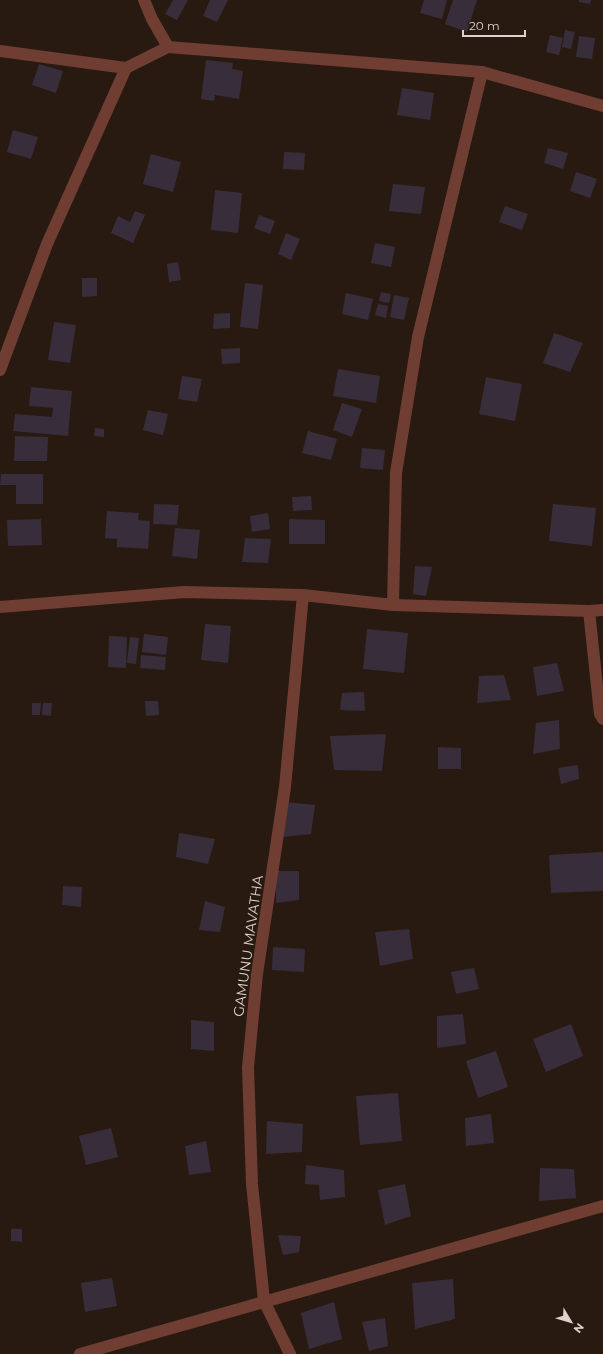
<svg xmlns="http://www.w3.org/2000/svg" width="603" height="1354" font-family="Montserrat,sans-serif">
	<rect width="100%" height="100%" fill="#281a10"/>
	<!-- building -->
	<g fill="#382d3a">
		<path d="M173 0H188L177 20 165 14Z"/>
		<path d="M210 0H228L217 22 203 16Z"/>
		<path d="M424 0H447L442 19 420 13Z"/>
		<path d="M453 0H477L467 32 445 24Z"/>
		<path d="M579 0H591L590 4 579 2Z"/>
		<path d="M565 30 575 32 571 49 562 47Z"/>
		<path d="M550 35 563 38 559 55 546 52Z"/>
		<path d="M579 36 595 38 592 59 576 57Z"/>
		<path d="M206 60 233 63 232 69 243 71 239 99 215 95 214 101 201 99Z"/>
		<path d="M39 64 63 71 56 93 32 85Z"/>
		<path d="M402 88 434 93 430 120 397 115Z"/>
		<path d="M13 130 38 137 31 159 7 152Z"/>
		<path d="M548 148 568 153 563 169 544 163Z"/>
		<path d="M284 152 305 153 304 170 283 169Z"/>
		<path d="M151 154 181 162 173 192 143 184Z"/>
		<path d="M576 172 597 179 590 198 570 191Z"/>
		<path d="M393 184 425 187 421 214 389 211Z"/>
		<path d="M215 190 242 193 238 233 211 230Z"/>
		<path d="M505 206 528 214 522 230 499 222Z"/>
		<path d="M135 211 145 215 133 243 111 233 118 216 130 222Z"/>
		<path d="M259 215 275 221 270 234 254 228Z"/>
		<path d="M286 233 300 239 291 260 278 254Z"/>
		<path d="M375 243 395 247 391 267 371 263Z"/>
		<path d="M178 262 181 280 169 282 167 264Z"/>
		<path d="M82 278H97V296L82 297Z"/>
		<path d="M245 283 263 285 258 329 240 327Z"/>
		<path d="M381 292 391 294 389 303 379 301Z"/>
		<path d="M346 293 373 299 368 320 342 314Z"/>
		<path d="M394 295 409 298 404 320 390 317Z"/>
		<path d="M378 304 388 306 386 318 375 315Z"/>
		<path d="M230 313V328L213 329 214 314Z"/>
		<path d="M54 322 76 325 70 363 48 360Z"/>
		<path d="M554 333 583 343 570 372 543 363Z"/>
		<path d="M240 348V363L222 364 221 349Z"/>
		<path d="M338 369 380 376 376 403 333 396Z"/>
		<path d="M182 376 202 379 197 402 178 399Z"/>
		<path d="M486 377 522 384 515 421 479 414Z"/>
		<path d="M31 387 72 391 68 436 13 431 15 414 52 417 53 408 29 406Z"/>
		<path d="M342 403 362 409 352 437 333 430Z"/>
		<path d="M148 410 168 414 163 435 143 430Z"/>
		<path d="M95 428 104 429V437L94 436Z"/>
		<path d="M308 431 337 439 331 460 302 453Z"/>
		<path d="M15 436 48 437 47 461H14Z"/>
		<path d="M362 448 385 450 383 470 360 468Z"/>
		<path d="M1 474H43V504H16V485H0Z"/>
		<path d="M311 496 312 510 293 511 292 497Z"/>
		<path d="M154 504 179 505 177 525 153 524Z"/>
		<path d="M553 504 596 508 592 546 549 541Z"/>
		<path d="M107 511 139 513 138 520 150 521 148 549 117 547V539L105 538Z"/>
		<path d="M268 513 270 529 252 532 250 516Z"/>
		<path d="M41 519 42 545 8 546 7 520Z"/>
		<path d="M289 519 325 520V544H289Z"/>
		<path d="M175 528 200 530 197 559 172 556Z"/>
		<path d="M245 538 271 539 268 563 242 562Z"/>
		<path d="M415 566 432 567 426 596 413 594Z"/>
		<path d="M205 624 231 626 228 663 201 660Z"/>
		<path d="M367 629 408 633 404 673 363 669Z"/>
		<path d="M144 634 168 637 166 655 142 652Z"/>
		<path d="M109 636 127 637 126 668 108 667Z"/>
		<path d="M130 637 139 638 136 664 127 663Z"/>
		<path d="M141 655 166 657 165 670 140 668Z"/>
		<path d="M557 663 564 691 537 696 533 667Z"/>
		<path d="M504 675 511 700 477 703 479 676Z"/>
		<path d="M364 692 365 711 340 710 342 693Z"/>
		<path d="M145 701H158L159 715 146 716Z"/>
		<path d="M32 703H41L40 715H32Z"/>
		<path d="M43 703H52L51 716 42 715Z"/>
		<path d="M559 720 560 749 533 754 536 723Z"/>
		<path d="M386 734 382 771 334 770 330 736Z"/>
		<path d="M438 747 461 748V769H438Z"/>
		<path d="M578 765 579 779 561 784 558 768Z"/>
		<path d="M286 802 315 805 311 834 283 837Z"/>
		<path d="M179 833 215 839 208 864 176 857Z"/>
		<path d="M603 852V891L551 893 549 855Z"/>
		<path d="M276 871H299V900L276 903Z"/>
		<path d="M63 886 82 887 81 907 62 905Z"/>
		<path d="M205 901 225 907 220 932 199 930Z"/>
		<path d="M409 929 413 959 380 966 375 932Z"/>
		<path d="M273 947 305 949 304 972 272 970Z"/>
		<path d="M474 968 479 989 456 994 451 972Z"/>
		<path d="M463 1014 466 1044 437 1048V1016Z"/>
		<path d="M191 1020 214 1022V1051L191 1049Z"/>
		<path d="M571 1024 583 1056 546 1072 533 1039Z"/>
		<path d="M496 1051 508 1087 478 1098 466 1061Z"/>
		<path d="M398 1093 402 1141 360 1145 356 1096Z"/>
		<path d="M491 1114 494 1143 466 1146 465 1118Z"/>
		<path d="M267 1121 303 1124 302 1152 266 1154Z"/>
		<path d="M111 1128 118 1157 86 1165 79 1136Z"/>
		<path d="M206 1141 211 1172 189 1175 185 1146Z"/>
		<path d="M306 1165 344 1170 345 1197 320 1200 319 1185 305 1184Z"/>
		<path d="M540 1168 574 1169 576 1198 539 1201Z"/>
		<path d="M405 1184 411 1216 385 1225 378 1190Z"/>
		<path d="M11 1229H22V1242L11 1241Z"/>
		<path d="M278 1235 301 1236 299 1252 283 1255Z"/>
		<path d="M112 1278 117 1306 85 1312 81 1283Z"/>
		<path d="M453 1279 455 1319 415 1329 412 1283Z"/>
		<path d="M334 1302 342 1339 309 1349 301 1313Z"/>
		<path d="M385 1318 388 1346 369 1351 362 1322Z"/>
	</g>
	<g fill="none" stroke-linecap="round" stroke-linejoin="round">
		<!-- minor -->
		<g stroke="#6f3d31" stroke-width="12">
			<path d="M144 0 152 19 168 47"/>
			<path d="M0 51 126 68"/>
			<path d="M0 370 47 244 126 68 168 47 482 72 603 106"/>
			<path d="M393 605 396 473 418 337 482 72"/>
			<path d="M0 607 184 592 303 595 393 605 589 611 603 610"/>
			<path d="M589 611 600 714 603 719"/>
			<path d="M80 1354 603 1206"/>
			<path d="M290 1354 264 1301 252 1184 248 1067 257 974 285 787 303 595"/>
		</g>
	</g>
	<g text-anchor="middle" stroke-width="3.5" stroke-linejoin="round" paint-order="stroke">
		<!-- street labels -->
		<g font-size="14" fill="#dcd3cc" stroke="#281a10">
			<text transform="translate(248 946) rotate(-82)" y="5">GAMUNU MAVATHA</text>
		</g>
	</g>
	<!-- north arrow -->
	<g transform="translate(571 1322) rotate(128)" stroke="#281a10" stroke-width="3" paint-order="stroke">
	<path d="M0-3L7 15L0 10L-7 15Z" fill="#dcd3cc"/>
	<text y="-6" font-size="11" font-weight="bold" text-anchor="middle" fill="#dcd3cc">N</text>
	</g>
	<!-- scale -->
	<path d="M463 30v6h62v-6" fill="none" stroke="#dcd3cc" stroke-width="2"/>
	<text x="469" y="30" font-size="12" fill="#dcd3cc" stroke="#281a10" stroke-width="3" paint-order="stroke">20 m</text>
</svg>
